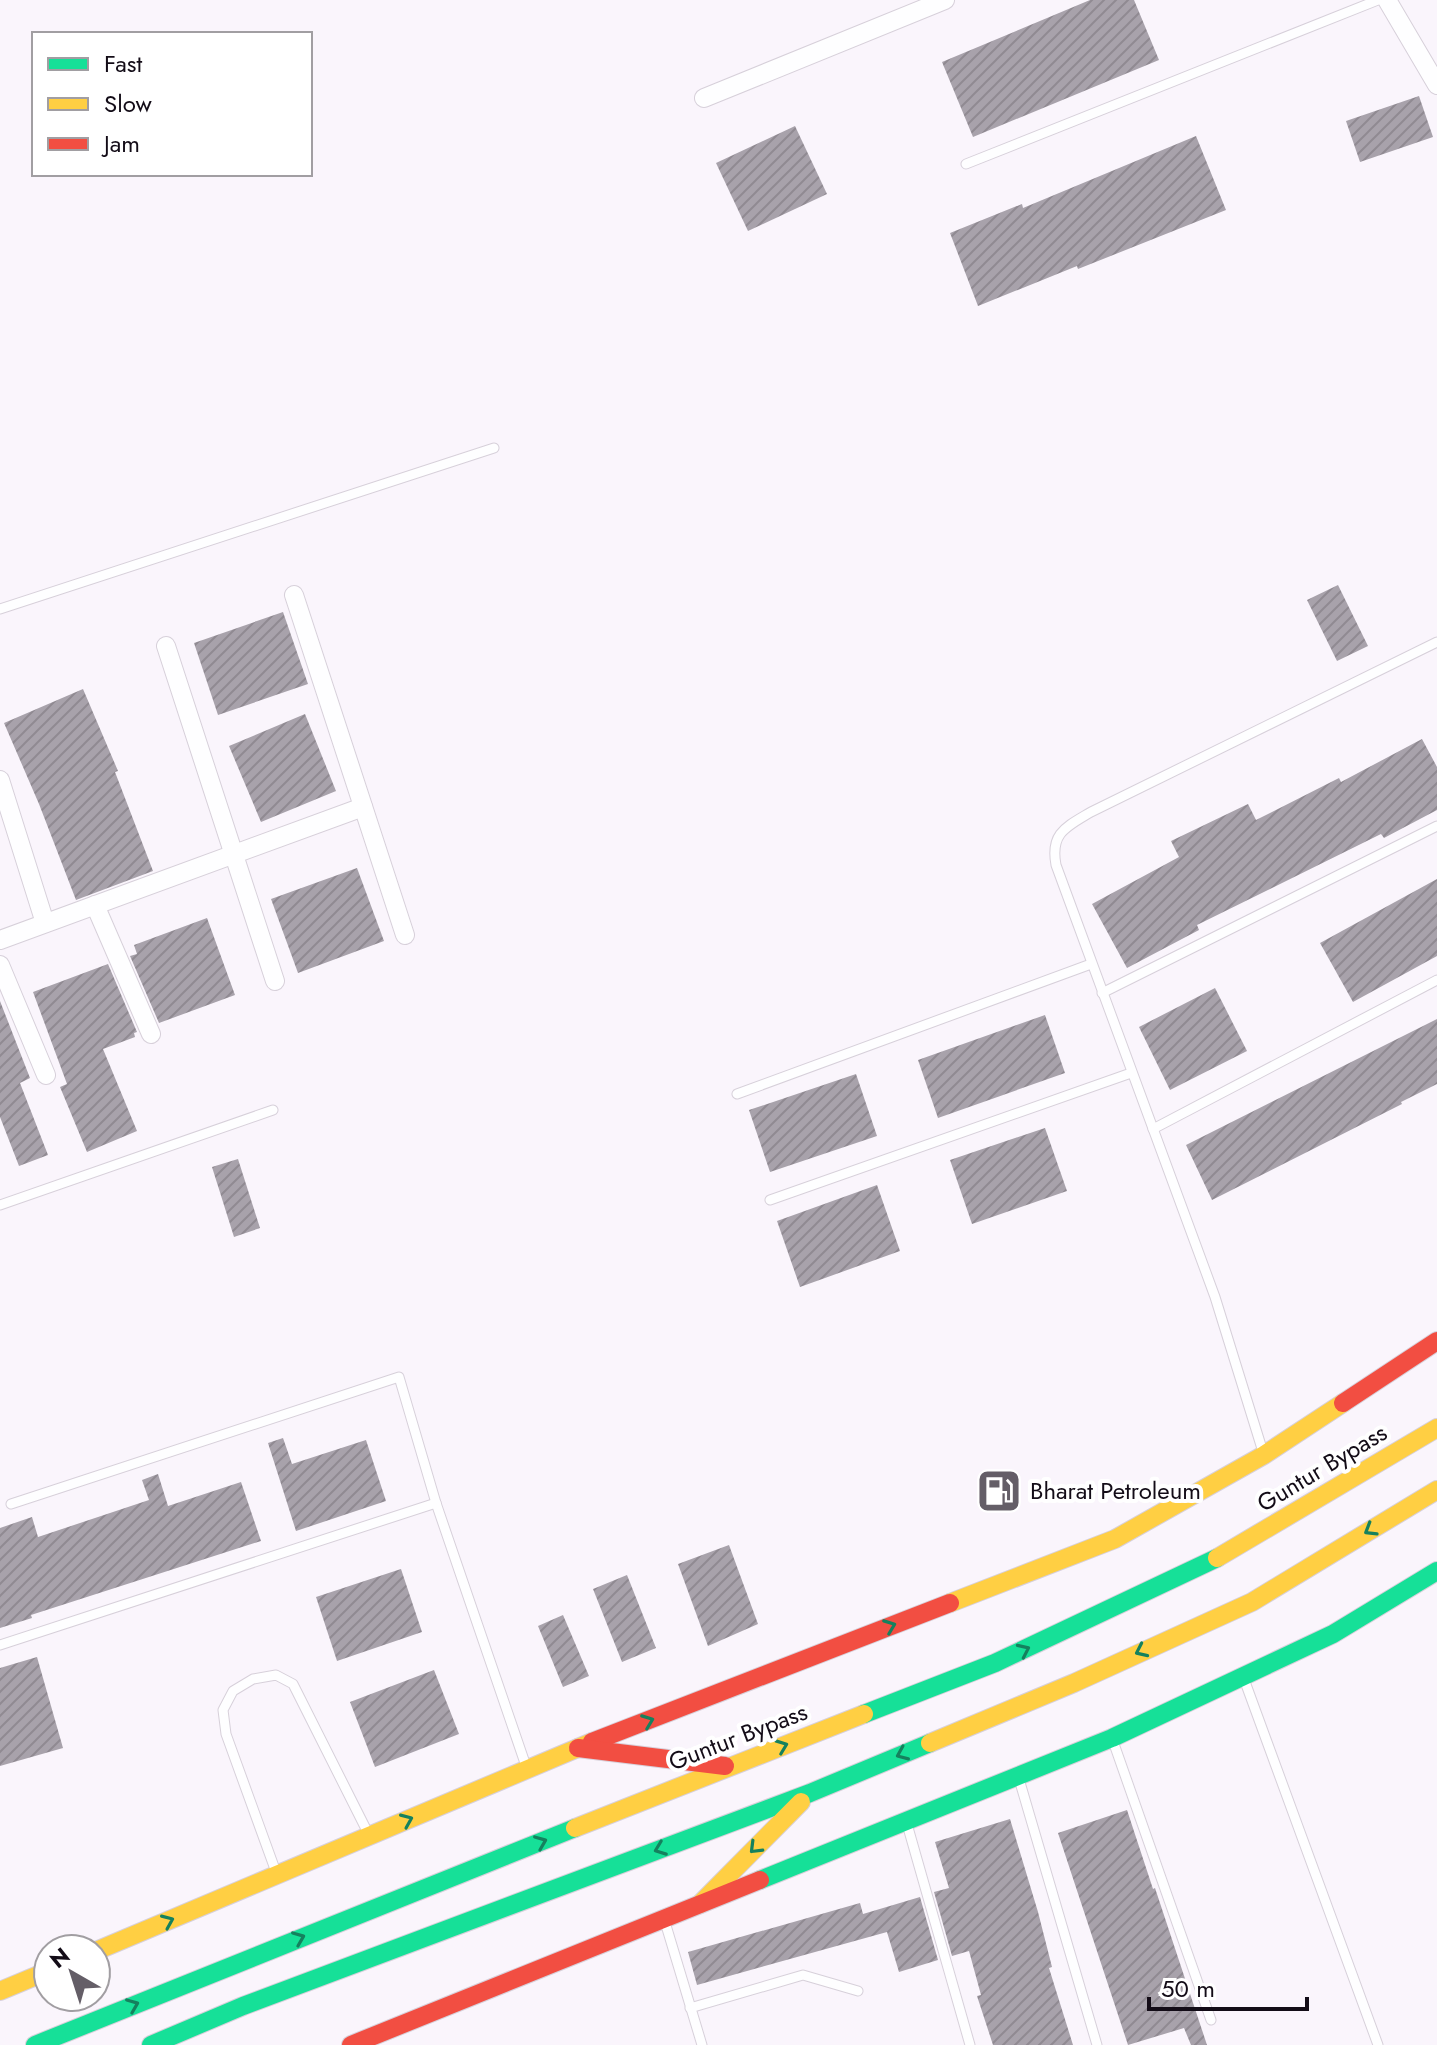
<svg xmlns="http://www.w3.org/2000/svg" width="1437" height="2045" font-family="Jost,sans-serif">
	<defs>
		<pattern id="building-hatch" width="6" height="6" patternUnits="userSpaceOnUse" patternTransform="scale(2)"><rect width="6" height="6" fill="#a8a2ab"/><path d="M-1 1l2-2M0 6l6-6M5 7l2-2" fill="none" stroke="#908a92"/></pattern>
	</defs>
	<rect width="100%" height="100%" fill="#faf5fc"/>
	<!-- building -->
	<g fill="url(#building-hatch)">
		<path d="M1090 0H1134L1159 60 973 137 942 62Z"/>
		<path d="M1419 96 1433 137 1360 162 1346 121Z"/>
		<path d="M795 126 827 194 748 231 716 163Z"/>
		<path d="M1196 136 1226 210 1078 269 1077 266 978 306 950 233 1022 204 1023 208Z"/>
		<path d="M1338 585 1368 646 1337 661 1307 600Z"/>
		<path d="M283 612 308 684 218 715 194 643Z"/>
		<path d="M83 689 118 771 115 772 153 871 76 900 39 804 4 723Z"/>
		<path d="M305 714 336 791 261 822 229 746Z"/>
		<path d="M1422 739 1437 767V810L1384 838 1381 834 1197 925 1199 930 1127 968 1092 904 1179 857 1171 841 1248 804 1256 820 1339 778 1341 782Z"/>
		<path d="M357 868 384 941 298 973 271 899Z"/>
		<path d="M1437 879V956L1353 1002 1320 943Z"/>
		<path d="M207 918 235 995 159 1023 130 956 137 954 134 945Z"/>
		<path d="M108 964 137 1032 134 1033 135 1037 103 1049 137 1131 87 1152 60 1087 67 1084 33 992Z"/>
		<path d="M1215 988 1247 1051 1170 1090 1139 1027Z"/>
		<path d="M0 1001 30 1078 20 1083 48 1155 19 1166 0 1117Z"/>
		<path d="M1045 1015 1065 1073 938 1118 918 1060Z"/>
		<path d="M1437 1019V1084L1401 1102 1402 1104 1212 1200 1186 1145Z"/>
		<path d="M856 1074 877 1136 770 1172 749 1110Z"/>
		<path d="M1045 1128 1067 1191 972 1224 950 1160Z"/>
		<path d="M238 1159 260 1228 234 1237 212 1167Z"/>
		<path d="M877 1185 900 1251 800 1287 777 1221Z"/>
		<path d="M283 1438 292 1464 366 1440 386 1501 296 1531 268 1443Z"/>
		<path d="M158 1474 168 1506 241 1482 261 1541 31 1615 32 1618 0 1628V1528L32 1517 38 1537 149 1500 142 1480Z"/>
		<path d="M729 1545 758 1624 708 1646 678 1564Z"/>
		<path d="M401 1569 422 1632 337 1661 316 1597Z"/>
		<path d="M627 1575 656 1648 622 1662 593 1589Z"/>
		<path d="M563 1615 589 1676 563 1687 538 1626Z"/>
		<path d="M37 1657 63 1748 0 1766V1668Z"/>
		<path d="M434 1670 459 1734 375 1767 350 1702Z"/>
		<path d="M1127 1810 1153 1889 1155 1888 1207 2045H1191L1184 2028 1128 2045 1058 1833Z"/>
		<path d="M1010 1819 1038 1912 1052 1967 1049 1968 1073 2045H993L977 1996 981 1995 969 1951 952 1956 934 1892 949 1888 935 1842Z"/>
		<path d="M920 1897 938 1960 899 1972 887 1932 697 1985 688 1952 860 1903 863 1914Z"/>
	</g>
	<g fill="none" stroke-linecap="round" stroke-linejoin="round">
		<!-- lane casing -->
		<g stroke="#d7d0da" stroke-width="11">
			<g id="lane">
				<path d="M966 164 1378 0"/>
				<path d="M0 609 494 448"/>
				<path d="M1102 993 1437 826"/>
				<path d="M737 1094 1091 964"/>
				<path d="M1153 1129 1437 980"/>
				<path d="M770 1200 1131 1073"/>
				<path d="M0 1205 273 1110"/>
				<path d="M1263 1452 1215 1297 1056 865C1050 833 1066 827 1091 812L1437 642"/>
				<path d="M11 1504 399 1377 436 1503 526 1766"/>
				<path d="M0 1645 436 1503"/>
				<path d="M1244 1679 1378 2045"/>
				<path d="M1113 1741 1211 2020"/>
				<path d="M1019 1779 1097 2045"/>
				<path d="M907 1824 970 2045"/>
				<path d="M276 1872 226 1734 223 1710 233 1691 253 1679 276 1675 293 1684 368 1833"/>
				<path d="M665 1922 702 2045"/>
				<path d="M690 2008 803 1975 858 1991"/>
			</g>
		</g>
		<!-- street casing -->
		<g stroke="#d7d0da" stroke-width="20">
			<g id="street">
				<path d="M1387 0 1437 85"/>
				<path d="M704 98 945 0"/>
				<path d="M294 595 405 935"/>
				<path d="M166 646 275 981"/>
				<path d="M0 780 45 923"/>
				<path d="M95 905 151 1034"/>
				<path d="M0 940 363 807"/>
				<path d="M0 965 46 1075"/>
			</g>
		</g>
		<!-- fast casing -->
		<g stroke="#d7d0da" stroke-width="20">
			<g id="fast">
				<path d="M864 1714 995 1663 1217 1558"/>
				<path d="M760 1880 1112 1738 1333 1634 1437 1571"/>
				<path d="M35 2045 575 1828"/>
				<path d="M151 2045 243 2006 810 1793 930 1743"/>
			</g>
		</g>
		<!-- slow casing -->
		<g stroke="#d7d0da" stroke-width="20">
			<g id="slow">
				<path d="M1217 1558 1437 1428"/>
				<path d="M950 1603 1115 1539 1264 1455 1343 1403"/>
				<path d="M930 1743 1074 1683 1252 1602 1437 1490"/>
				<path d="M575 1828 864 1714"/>
				<path d="M700 1904 801 1802"/>
				<path d="M96 1951 592 1742"/>
				<path d="M0 1991 48 1971"/>
			</g>
		</g>
		<!-- jam casing -->
		<g stroke="#d7d0da" stroke-width="20">
			<g id="jam">
				<path d="M1343 1403 1437 1341"/>
				<path d="M592 1742 950 1603"/>
				<path d="M578 1748 725 1766"/>
				<path d="M351 2045 760 1880"/>
			</g>
		</g>
		<!-- lane -->
		<use href="#lane" stroke="#fefeff" stroke-width="9"/>
		<!-- street -->
		<use href="#street" stroke="#fefeff" stroke-width="18"/>
		<!-- fast -->
		<use href="#fast" stroke="#16e098" stroke-width="18"/>
		<!-- slow -->
		<use href="#slow" stroke="#ffcf43" stroke-width="18"/>
		<!-- jam -->
		<use href="#jam" stroke="#f24e42" stroke-width="18"/>
	</g>
	<!-- one-way arrows -->
	<defs><path id="oneway-chevron" d="M-2-3.5L2.5 0L-2 3.5" fill="none" stroke-width="1.6" stroke-linecap="round" stroke-linejoin="round" transform="scale(2)"/></defs>
	<g stroke="#15815e">
		<use href="#oneway-chevron" transform="translate(1370 1530) rotate(149)"/>
		<use href="#oneway-chevron" transform="translate(890 1626) rotate(-21)"/>
		<use href="#oneway-chevron" transform="translate(1024 1650) rotate(-25)"/>
		<use href="#oneway-chevron" transform="translate(1141 1651) rotate(155)"/>
		<use href="#oneway-chevron" transform="translate(648 1721) rotate(-21)"/>
		<use href="#oneway-chevron" transform="translate(782 1746) rotate(-21)"/>
		<use href="#oneway-chevron" transform="translate(902 1754) rotate(157)"/>
		<use href="#oneway-chevron" transform="translate(407 1820) rotate(-23)"/>
		<use href="#oneway-chevron" transform="translate(541 1842) rotate(-22)"/>
		<use href="#oneway-chevron" transform="translate(755 1848) rotate(135)"/>
		<use href="#oneway-chevron" transform="translate(660 1849) rotate(159)"/>
		<use href="#oneway-chevron" transform="translate(168 1921) rotate(-23)"/>
		<use href="#oneway-chevron" transform="translate(299 1938) rotate(-22)"/>
		<use href="#oneway-chevron" transform="translate(133 2005) rotate(-22)"/>
	</g>
	<!-- icons -->
	<defs>
		<g id="fuel-square" transform="scale(2.3)"><rect x="-9" y="-9" width="18" height="18" rx="4" fill="#645e67" stroke="#fff"/><path d="M-5.5-6h7V0h2V4h1.3V-2.5L3-4.5l.8-.8L6-3V5H2.5V1h-1V6h-7ZM-4.2-4.7v3.2H.2V-4.7Z" fill="#fff"/></g>
	</defs>
	<g fill-rule="evenodd">
		<use href="#fuel-square" x="999" y="1491"/>
	</g>
	<g text-anchor="middle" stroke-width="8" stroke-linejoin="round" paint-order="stroke">
		<!-- street labels -->
		<g font-size="24" fill="#130c17" stroke="#fff">
			<text transform="translate(1322 1468) rotate(-31)" y="8">Guntur Bypass</text>
			<text transform="translate(738 1737) rotate(-21)" y="8">Guntur Bypass</text>
		</g>
		<!-- poi labels -->
		<g font-size="24" fill="#130c17" stroke="#fff" text-anchor="start">
			<text x="1030" y="1499">Bharat Petroleum</text>
		</g>
	</g>
	<!-- legend -->
	<rect x="32" y="32" width="280" height="144" fill="#ffffff" stroke="#a19ea2" stroke-width="2"/>
	<rect x="48" y="58" width="40" height="12" fill="#16e098" stroke="#a19ea2" stroke-width="2"/>
	<text x="104" y="72" font-size="24" fill="#130c17">Fast</text>
	<rect x="48" y="98" width="40" height="12" fill="#ffcf43" stroke="#a19ea2" stroke-width="2"/>
	<text x="104" y="112" font-size="24" fill="#130c17">Slow</text>
	<rect x="48" y="138" width="40" height="12" fill="#f24e42" stroke="#a19ea2" stroke-width="2"/>
	<text x="104" y="152" font-size="24" fill="#130c17">Jam</text>
	<!-- north arrow -->
	<g transform="translate(72 1973) rotate(321)"><circle r="38" fill="#ffffff" stroke="#a19ea2" stroke-width="2"/>
	<path d="M0-6L14 30L0 20L-14 30Z" fill="#645e67"/>
	<text y="-12" font-size="22" font-weight="bold" text-anchor="middle" fill="#130c17">N</text>
	</g>
	<!-- scale -->
	<path d="M1149 1997v12h158v-12" fill="none" stroke="#130c17" stroke-width="4"/>
	<text x="1161" y="1997" font-size="24" fill="#130c17" stroke="#ffffff" stroke-width="6" paint-order="stroke">50 m</text>
</svg>
